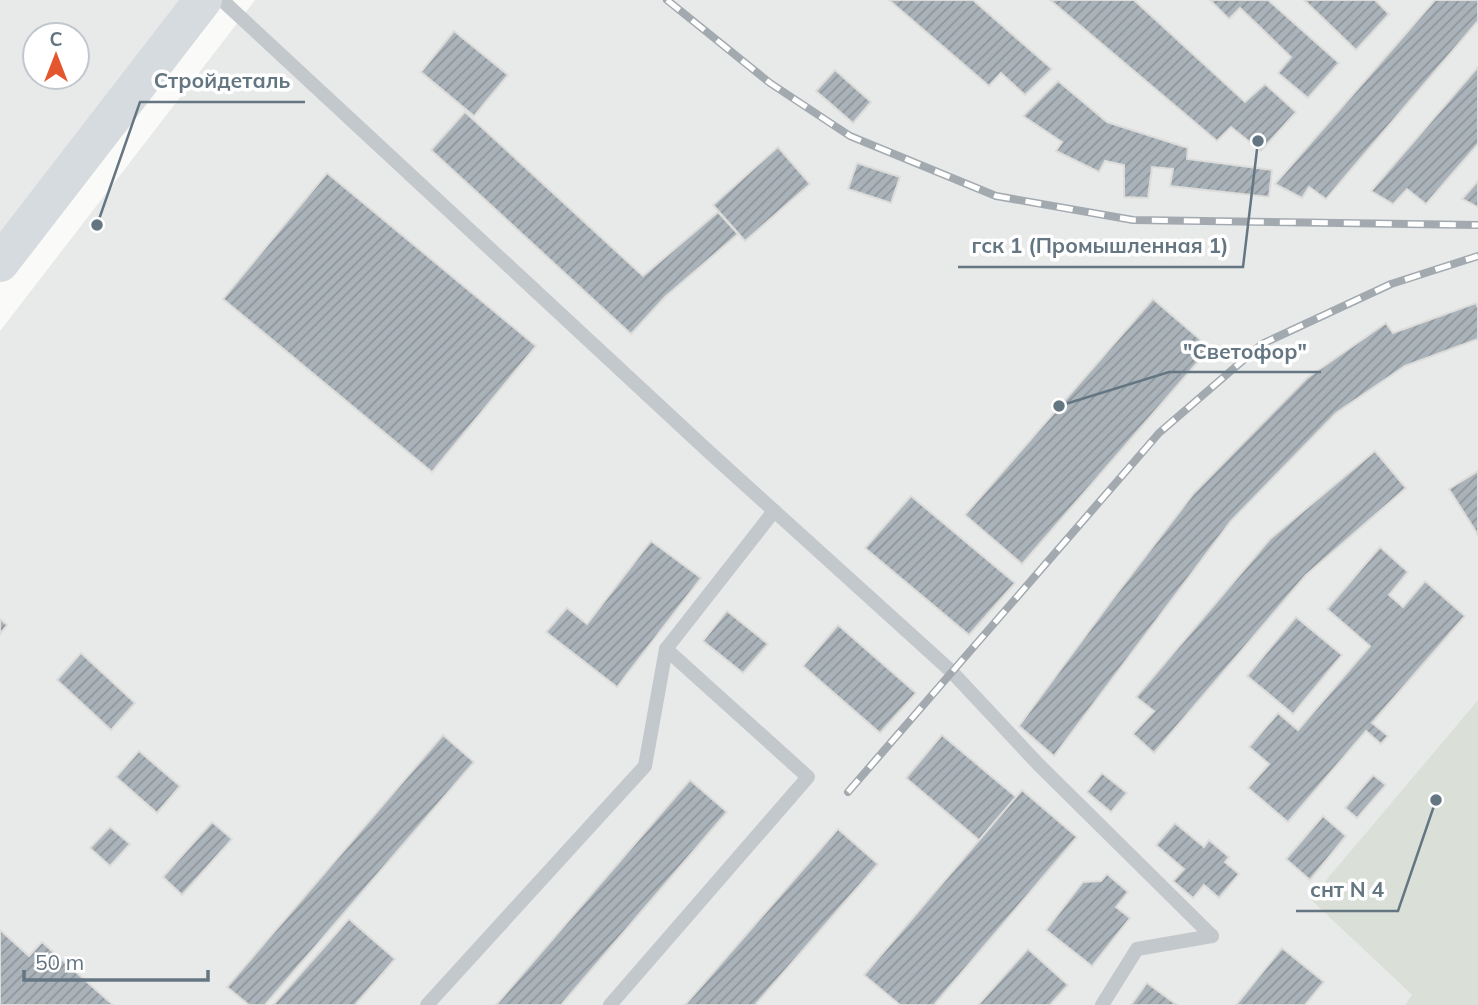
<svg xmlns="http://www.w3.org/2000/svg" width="1478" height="1005" font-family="Mulish,sans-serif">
	<defs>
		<pattern id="building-hatch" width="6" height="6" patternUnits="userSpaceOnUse" patternTransform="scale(1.75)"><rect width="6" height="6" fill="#aab3b9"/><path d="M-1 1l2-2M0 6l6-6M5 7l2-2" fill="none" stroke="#8e969c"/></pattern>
	</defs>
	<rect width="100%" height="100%" fill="#fafaf8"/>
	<!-- built -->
	<g fill="#e8e9e9" fill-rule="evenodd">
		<path d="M0 0H193L0 248ZM35 35H77V77H35Z"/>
		<path d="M255 0H1478V700L1310 899 1413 996 1405 1005H0V331Z"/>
	</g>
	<!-- green -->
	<path fill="#dadfd7" d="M1478 700V1005H1405L1412 995 1310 899Z"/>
	<!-- building -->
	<g fill="url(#building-hatch)" stroke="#dcdcda" stroke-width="2">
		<path d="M889 0H973L1052 69 1025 95 1001 73 989 86Z"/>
		<path d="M1050 0H1134L1245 102 1265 84 1296 112 1261 151 1231 127 1217 141Z"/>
		<path d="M1210 0H1268L1339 63 1308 98 1278 73 1291 57 1240 8 1229 19Z"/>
		<path d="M1304 0H1375L1389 14 1356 50Z"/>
		<path d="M1435 0H1478V21L1326 199 1309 187 1302 198 1275 184Z"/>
		<path d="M454 31 508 75 474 116 421 72Z"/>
		<path d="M1478 67V144L1426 204 1407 189 1393 204 1371 191Z"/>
		<path d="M835 70 871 102 853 123 816 91Z"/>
		<path d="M1058 81 1107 122 1188 148 1187 159 1272 170 1269 197 1170 186 1173 169 1152 167 1148 198 1124 197V165L1105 161 1099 172 1056 151 1062 142 1023 116Z"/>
		<path d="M465 112 643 276 718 212 738 234 665 297 631 334 431 150Z"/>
		<path d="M778 147 810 184 745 241 713 205Z"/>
		<path d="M857 163 900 177 891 203 848 189Z"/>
		<path d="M327 173 536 346 432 472 223 299Z"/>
		<path d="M1478 181V207L1462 199Z"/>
		<path d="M1153 299 1210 348 1022 564 965 515Z"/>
		<path d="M1476 303 1478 308V339L1405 366 1336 413 1231 521 1054 756 1019 726 1112 600 1194 493 1307 378 1386 323 1393 333Z"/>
		<path d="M1375 451 1406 488 1306 575 1154 753 1133 734 1154 711 1136 697 1270 539Z"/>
		<path d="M1478 471V535L1449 489Z"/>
		<path d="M911 496 1015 583 969 635 865 548Z"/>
		<path d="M651 541 701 578 617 687 546 632 567 608 587 624Z"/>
		<path d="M1380 547 1408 572 1389 595 1403 607 1425 581 1465 616 1372 723 1388 736 1381 744 1366 731 1288 822 1248 788 1269 764 1249 747 1278 713 1298 730 1370 646 1327 609Z"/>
		<path d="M727 611 768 644 743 673 703 641Z"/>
		<path d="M1296 617 1342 655 1293 714 1247 676Z"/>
		<path d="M0 619 7 625 0 634Z"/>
		<path d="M838 625 916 693 880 733 803 666Z"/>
		<path d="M81 653 135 703 111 730 57 680Z"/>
		<path d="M443 735 474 762 265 1005H249L227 987Z"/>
		<path d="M942 735 1016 797 979 840 906 778Z"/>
		<path d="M139 751 180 786 157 813 116 777Z"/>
		<path d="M1102 773 1127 793 1111 812 1087 792Z"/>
		<path d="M1373 775 1386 785 1357 818 1345 808Z"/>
		<path d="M690 780 727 812 561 1005H496Z"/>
		<path d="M1022 790 1077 837 934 1005H900L864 975Z"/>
		<path d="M1323 816 1346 836 1310 880 1286 859Z"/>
		<path d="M212 822 232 839 182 895 163 877Z"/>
		<path d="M1175 823 1204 847 1209 840 1229 857 1225 862 1239 874 1219 898 1204 885 1193 898 1173 881 1184 869 1156 845Z"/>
		<path d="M110 827 130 844 110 866 90 848Z"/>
		<path d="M838 829 878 864 755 1005H685Z"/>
		<path d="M1107 874 1128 892 1116 907 1130 918 1092 966 1046 930 1083 882 1101 881Z"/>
		<path d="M349 919 395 959 355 1005H273Z"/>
		<path d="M0 930 29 956 42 942 113 1005H0Z"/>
		<path d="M1282 948 1324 982 1305 1005H1236Z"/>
		<path d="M1028 949 1068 985 1050 1005H978Z"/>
		<path d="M1147 983 1177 1005H1131Z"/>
	</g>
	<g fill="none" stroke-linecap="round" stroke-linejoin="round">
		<!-- lane -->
		<g stroke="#c3c8cc" stroke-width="14">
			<path d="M222 0 708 451 951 671 1038 764 1212 936"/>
			<path d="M427 1005 645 766 666 649 774 511"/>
			<path d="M610 1005 808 777 666 649"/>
			<path d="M1102 1005 1137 949 1212 936"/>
		</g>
		<!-- secondary -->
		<path stroke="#d6dbdf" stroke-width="38" d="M0 263 203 0"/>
		<!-- rail casing -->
		<g stroke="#a2aab0" stroke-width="8">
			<g id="rail">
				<path d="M667 0 770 83 850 136 996 196 1133 220 1478 225"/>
				<path d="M848 792 1159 433 1262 344 1391 284 1478 256"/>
			</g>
		</g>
		<!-- rail -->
		<use href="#rail" stroke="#fff" stroke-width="5" stroke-dasharray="16" stroke-linecap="butt"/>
	</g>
	<!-- callouts -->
	<path fill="none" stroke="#657683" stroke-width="2.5" d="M97 225L140 102H305M1258 141L1243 267H958M1059 406L1169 372H1321M1436 800L1398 911H1296"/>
	<g fill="#657683" stroke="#fff" stroke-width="2.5">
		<circle cx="97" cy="225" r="7"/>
		<circle cx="1258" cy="141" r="7"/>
		<circle cx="1059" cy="406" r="7"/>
		<circle cx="1436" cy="800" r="7"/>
	</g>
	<g font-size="21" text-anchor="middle" font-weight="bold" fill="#657683" stroke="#fff" stroke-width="7" stroke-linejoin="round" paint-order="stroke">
		<text x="222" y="88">Стройдеталь</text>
		<text x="1100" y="253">гск 1 (Промышленная 1)</text>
		<text x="1245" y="359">"Светофор"</text>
		<text x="1347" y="897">снт N 4</text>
	</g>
	<!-- north arrow -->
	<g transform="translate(56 56)"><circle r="33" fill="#ffffff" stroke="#c1c8cd" stroke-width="2"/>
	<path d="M0-5L12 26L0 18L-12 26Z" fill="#e4572e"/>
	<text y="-10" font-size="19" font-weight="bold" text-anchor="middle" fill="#657683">С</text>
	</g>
	<!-- scale -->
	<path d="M24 970v10h184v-10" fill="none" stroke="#657683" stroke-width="3.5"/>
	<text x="35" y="970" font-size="21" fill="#657683" stroke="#ffffff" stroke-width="5" paint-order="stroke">50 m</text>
</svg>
